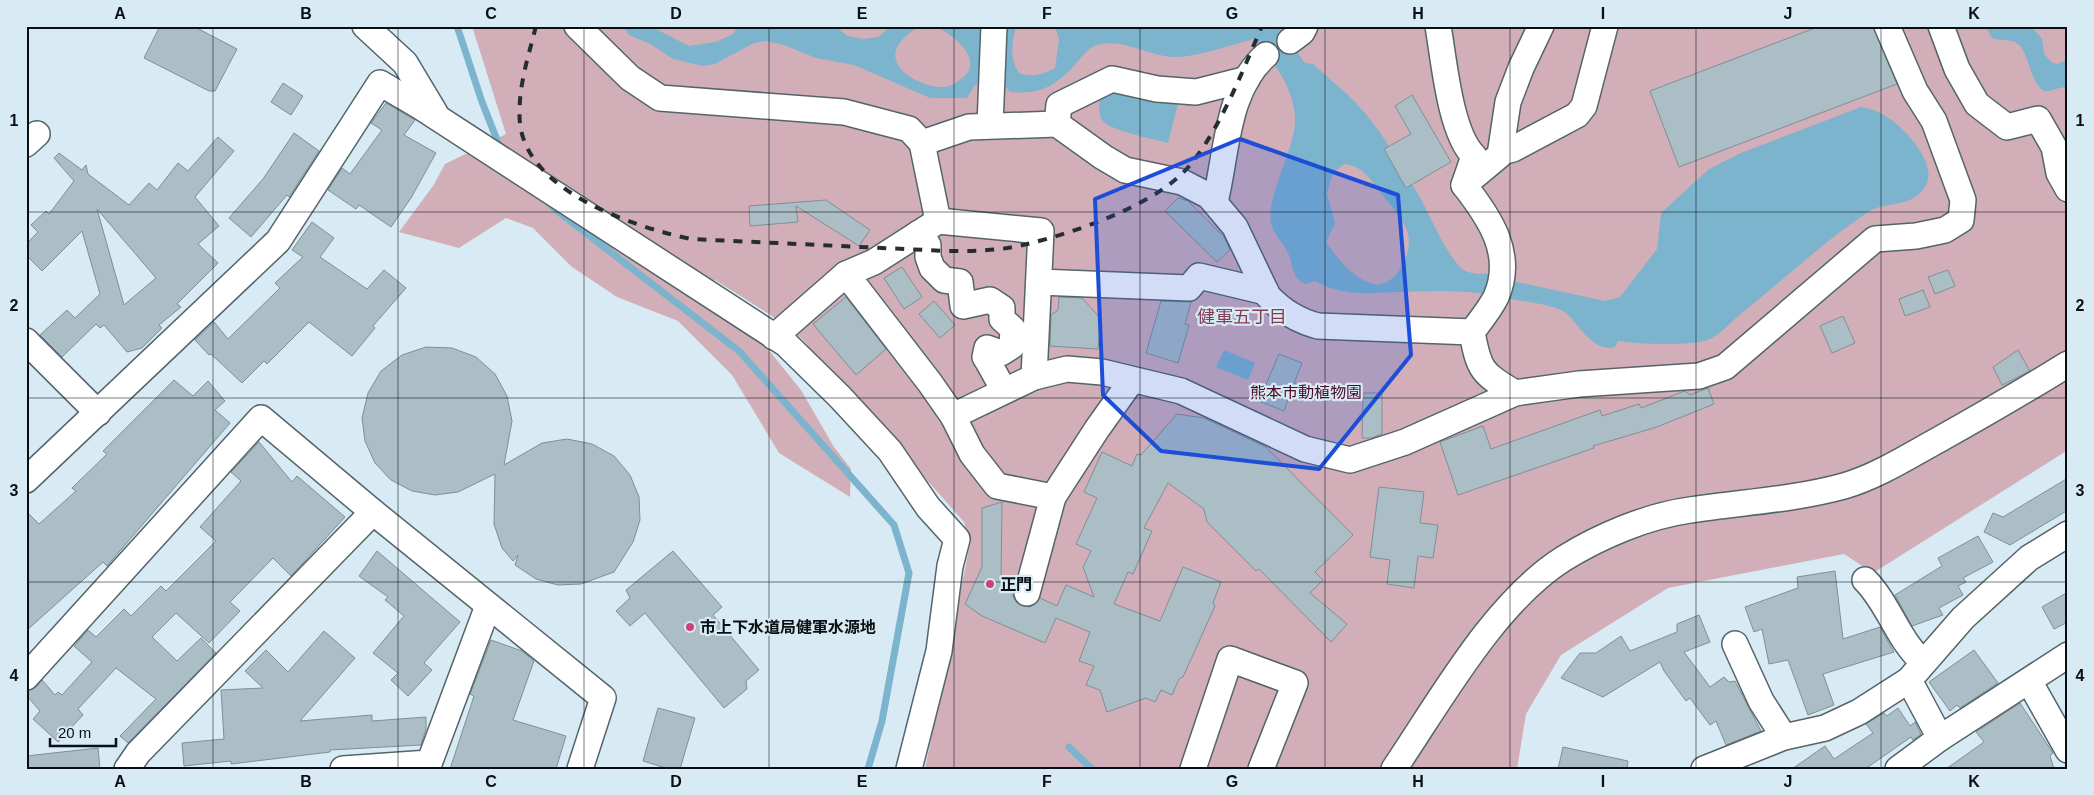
<svg xmlns="http://www.w3.org/2000/svg" width="2094" height="795" font-family="Helvetica,'Noto Sans JP',sans-serif">
	<rect width="100%" height="100%" fill="#d8eaf3"/>
	<!-- green -->
	<path fill="#d2afb8" d="M472 26H2068V450L1873 573 1844 554 1668 588 1561 655 1526 714 1517 769H925L970 544 964 522 802 339 769 314 715 280 709 287 737 311 801 390 834 447 851 469 850 497 779 453 732 375 678 321 617 297 572 267 533 228 506 218 459 248 399 232 433 186 445 164 506 134Z"/>
	<!-- water -->
	<g fill="#7cb4cd" fill-rule="evenodd">
		<path d="M623 26H650L689 46 716 42 733 34 738 26H834L848 36 863 39 878 37 892 26H924C915 28 908 33 902 40 879 66 921 88 944 87 949 87 954 84 958 81 989 63 954 34 934 26H1016C1012 43 1009 58 1019 73 1033 77 1042 75 1055 68L1059 40 1055 26 1086 28 1278 26 1305 63 1313 64C1326 76 1340 87 1353 100 1380 127 1399 162 1418 194 1432 218 1442 247 1460 267 1472 279 1490 269 1503 279L1605 301 1620 297 1657 249 1661 213 1709 169 1741 153 1861 107C1866 108 1872 109 1876 111 1897 119 1937 159 1927 183 1916 209 1887 200 1868 212 1825 241 1787 276 1747 309 1735 318 1724 331 1712 338 1698 347 1635 344 1618 341L1615 347C1594 353 1580 326 1567 314 1557 304 1512 300 1495 296 1464 289 1431 292 1400 292 1369 293 1343 297 1315 281L1306 284C1291 278 1294 266 1288 253 1284 244 1276 237 1272 227 1263 201 1296 148 1295 119 1294 88 1274 62 1254 39 1230 45 1196 58 1171 57 1145 55 1124 38 1097 45 1090 47 1083 55 1079 60 1058 84 1044 95 1010 92L1003 83C980 79 979 77 967 98H930L854 65 816 58 784 45 766 41 754 43 715 64 703 66 673 59 652 45 629 35ZM1344 164C1363 166 1370 179 1381 193 1390 205 1405 220 1408 234 1413 255 1394 292 1370 283 1350 275 1338 259 1326 242L1335 223 1327 193 1333 173Z"/>
		<path d="M1985 26H2031L2042 39 2044 53 2051 62 2057 64 2068 60V87C2060 86 2052 92 2045 91 2033 89 2029 57 2021 47 2013 37 2002 42 1992 38Z"/>
		<path d="M1108 90 1179 100 1168 143C1154 139 1111 131 1103 121 1098 115 1099 105 1100 98Z"/>
		<path d="M1224 350 1255 363 1248 380 1216 367Z"/>
	</g>
	<g fill="none" stroke-linecap="round" stroke-linejoin="round">
		<!-- stream -->
		<g stroke="#7cb4cd" stroke-width="7">
			<path d="M457 26 482 102 501 150"/>
			<path d="M547 201 556 210 739 351 894 525 909 573 882 721 868 769"/>
			<path d="M1069 747 1092 769"/>
		</g>
	</g>
	<!-- building -->
	<g fill="#abbdc5" stroke="#7e8f97" fill-rule="evenodd">
		<path d="M160 26H193L237 49 215 91H209L144 58Z"/>
		<path d="M1820 26H1873L1897 84 1679 167 1650 91Z"/>
		<path d="M283 83 303 96 291 115 271 102Z"/>
		<path d="M1412 95 1451 162 1406 188 1384 149 1411 134 1395 106Z"/>
		<path d="M386 103 415 120 404 135 436 153 411 198 391 227 359 205 356 209 328 190 342 168 350 174 382 130 371 123Z"/>
		<path d="M294 133 319 151 289 197 287 195 251 237 229 218 263 179Z"/>
		<path d="M218 137 234 151 195 197 219 226 198 244 218 263 177 304 181 307 159 325 162 328 142 348 127 352 104 325 100 328 96 324 62 357 40 335 67 310 75 318 100 294 82 231 42 271 26 255V244L38 232 31 225 46 211 49 214 74 181 54 158 59 153 82 170 86 165 88 174 129 205 149 183 157 190 178 163 188 171ZM97 209 156 278 124 305Z"/>
		<path d="M1178 198 1188 201 1224 237 1230 250 1217 262 1165 211Z"/>
		<path d="M826 200 870 230 859 246 796 206 798 222 750 226 749 206Z"/>
		<path d="M312 222 334 238 320 257 367 289 384 270 406 288 373 326 375 328 352 356 309 322 267 364 264 361 242 383 211 354 209 355 195 340 214 322 228 339 280 288 275 283 303 257 292 250Z"/>
		<path d="M902 267 922 297 904 309 884 278Z"/>
		<path d="M1948 270 1955 286 1935 294 1928 277Z"/>
		<path d="M1923 290 1930 307 1905 316 1899 299Z"/>
		<path d="M846 297 886 349 856 375 813 324Z"/>
		<path d="M1059 297 1082 298 1101 319 1098 349 1050 346 1051 315 1058 310Z"/>
		<path d="M934 301 955 325 940 338 919 314Z"/>
		<path d="M1161 301 1191 302 1185 324 1189 325 1178 363 1146 353Z"/>
		<path d="M1843 316 1855 343 1832 353 1820 326Z"/>
		<path d="M426 347 452 348 476 357 495 374 507 396 512 421 504 465 542 443 567 439 592 444 614 456 630 475 639 497 640 520 633 542 614 572 581 584 558 585 536 579 515 565 518 555 513 561 502 548 494 524 495 474 458 492 435 495 412 491 391 480 375 463 365 441 362 418 368 393 381 371 402 355Z"/>
		<path d="M2018 350 2030 371 2002 385 1993 367Z"/>
		<path d="M1279 354 1302 363 1294 383 1322 394 1289 396 1284 411 1259 401Z"/>
		<path d="M174 380 193 396 208 381 225 401 215 410 230 423 107 566 103 562 26 631V511L39 524 76 491 72 488 107 454 103 451Z"/>
		<path d="M1708 388 1714 404 1657 427 1593 446 1594 448 1458 495 1440 442 1483 426 1491 449 1600 410 1602 416 1639 404 1641 408 1685 391 1690 395Z"/>
		<path d="M1363 393H1382V434L1371 438H1362Z"/>
		<path d="M1177 414 1204 418 1266 447 1353 535 1315 572 1323 580 1310 593 1347 624 1331 642 1259 569 1256 571 1207 522 1204 509 1168 483 1144 528 1152 531 1133 574 1128 572 1114 604 1160 621 1183 567 1221 582 1213 603 1215 606 1183 677 1179 679 1172 695 1161 690 1155 702 1146 698 1107 712 1100 690 1086 685 1094 666 1079 661 1090 632 1056 618 1045 643 982 616 965 604 982 567V508L1002 502 1001 582 1014 587 1013 596 1017 603 1030 607 1040 598 1057 606 1066 585 1094 597 1083 567 1091 551 1076 544 1097 498 1084 492 1102 452 1132 466 1137 454 1141 455Z"/>
		<path d="M259 442 292 482 297 476 345 517 291 576 273 558 230 602 240 611 209 643 176 613 152 637 177 661 201 638 216 653 128 743 120 736 156 699 116 668 78 709 83 715 58 742 33 719 40 711 26 695V691L36 687 42 680 55 695 58 692 62 695 92 662 74 646 88 630 96 637 124 609 131 616 161 586 166 591 216 541 200 527 241 481 231 472Z"/>
		<path d="M2068 478V510L2010 545 1984 532 1993 513 2003 517Z"/>
		<path d="M1379 487 1424 492 1420 523 1438 525 1433 558 1418 556 1414 588 1387 584 1390 560 1370 557Z"/>
		<path d="M1978 536 1993 562 1963 578 1966 582 1958 586 1963 595 1939 608 1943 615 1912 626 1895 595 1942 566 1938 558Z"/>
		<path d="M377 551 460 622 424 663 432 670 408 696 391 680 398 673 373 653 404 616 385 600 388 597 359 576Z"/>
		<path d="M673 551 722 607 713 615 759 670 746 681 747 689 724 708 645 613 630 626 616 611 630 598 626 590Z"/>
		<path d="M1835 571 1843 639 1880 627 1894 652 1823 674 1834 705 1808 715 1788 660 1769 664 1762 629 1754 632 1745 607 1798 588 1797 577Z"/>
		<path d="M2068 592V622L2054 629 2042 607Z"/>
		<path d="M1699 615 1710 642 1684 652 1710 687 1724 677 1729 682 1735 681 1761 731 1726 745 1716 721 1710 725 1690 698 1686 701 1664 671 1660 662 1603 697 1561 678 1580 653H1596L1621 636 1630 651 1677 632V624Z"/>
		<path d="M324 631 355 658 300 721 372 715V721L426 717V729L421 745 330 750V752L231 764V761L184 766 182 743 224 739 221 690 263 688 245 671 266 650 288 672Z"/>
		<path d="M491 640 522 651 534 661 513 720 566 736 556 769H450L474 696 470 694Z"/>
		<path d="M1974 650 1998 683 1960 708 1957 705 1950 711 1929 682Z"/>
		<path d="M2020 703 2053 753 2050 756 2054 769H1946L1984 742 1976 732Z"/>
		<path d="M658 708 695 718 680 769H669L643 761Z"/>
		<path d="M1898 708 1910 726 1915 722 1921 734 1913 740 1911 737 1868 767 1861 769H1792L1825 746 1834 759 1873 733 1866 724 1884 713 1887 716Z"/>
		<path d="M1563 747 1628 761 1627 769H1558Z"/>
		<path d="M98 748 100 769H26V756Z"/>
	</g>
	<g fill="none" stroke-linecap="round" stroke-linejoin="round">
		<!-- minor casing -->
		<g stroke="#54646b" stroke-width="28">
			<g id="minor">
				<path d="M365 26 405 63 435 113"/>
				<path d="M577 26 630 78 660 98 844 112 909 129 922 143 938 221"/>
				<path d="M1438 26C1444 60 1450 133 1474 156L1464 185"/>
				<path d="M1941 26 1957 69 1977 104 2007 127 2038 119 2054 147 2059 173 2068 189"/>
				<path d="M1290 41 1302 32 1305 26"/>
				<path d="M1057 124 1059 105 1112 79 1157 89 1196 92 1247 79"/>
				<path d="M990 125 994 26"/>
				<path d="M922 143 969 127 1057 124 1103 157 1125 170 1182 182 1209 196 1235 227 1268 296C1282 311 1298 321 1318 326L1472 332"/>
				<path d="M26 144 37 134"/>
				<path d="M1501 152 1513 149 1577 115 1584 106 1605 26"/>
				<path d="M1215 202C1227 154 1226 90 1266 55"/>
				<path d="M919 233 928 245V257L932 268 944 280 960 282 963 306 990 300 1002 308V319L1013 329 1012 346 1001 353 987 348 985 357C991 365 1000 386 1005 390"/>
				<path d="M846 274 930 383 953 416 972 454 997 486 1053 497 1097 429 1132 380"/>
				<path d="M1039 282 1189 288 1199 276 1266 292"/>
				<path d="M774 337 846 274 874 262 938 221 1041 231 1034 377"/>
				<path d="M26 341 98 413"/>
				<path d="M1515 393C1482 373 1479 371 1472 332 1480 321 1490 309 1496 297 1515 254 1489 217 1464 185L1500 155 1508 102 1521 68 1541 26"/>
				<path d="M953 416 1034 377 1067 369 1102 372 1181 391 1305 449 1350 460 1405 442 1515 393 1579 384 1699 376 1725 367 1875 239 1916 236 1945 230 1961 220 1963 200 1934 121 1915 91 1887 26"/>
				<path d="M26 480 278 241 380 83 421 107 786 344 840 397 890 451 928 507 957 539 950 566 939 651 909 769"/>
				<path d="M1865 580C1889 604 1897 639 1923 662"/>
				<path d="M1027 593 1053 497"/>
				<path d="M1735 644 1761 701 1784 737"/>
				<path d="M26 677 261 418 373 512 603 698 580 769"/>
				<path d="M1909 680 1940 738"/>
				<path d="M2029 681 2068 750"/>
				<path d="M127 769 138 753 373 512"/>
				<path d="M343 769 429 763"/>
				<path d="M427 769 488 606"/>
				<path d="M1193 769 1230 659 1295 683 1261 769"/>
				<path d="M1394 769C1440 701 1494 603 1563 559 1600 536 1647 516 1690 510 1741 502 1793 500 1844 486 1878 476 1909 456 1940 439 1983 415 2026 390 2068 364"/>
				<path d="M1704 769 1784 737 1825 728 1859 712 1909 680 1963 618 2029 558 2068 534"/>
				<path d="M1898 769 1940 738 2068 655"/>
			</g>
		</g>
		<!-- minor -->
		<use href="#minor" stroke="#fff" stroke-width="25"/>
		<!-- rail -->
		<path stroke="#262d31" stroke-width="4" stroke-dasharray="9 9" stroke-linecap="butt" d="M536 26C528 58 517 90 520 124 528 192 634 227 691 239L947 251C973 251 998 251 1023 245 1074 233 1158 205 1191 164 1222 125 1242 72 1262 26"/>
	</g>
	<!-- marked area -->
	<path fill="#1d4ed8" fill-opacity="0.2" stroke="#1d4ed8" stroke-width="4" stroke-linejoin="round" d="M1240 139 1398 195 1411 355 1319 469 1161 451 1103 395 1095 199Z"/>
	<!-- grid -->
	<path fill="none" stroke="#090f12" stroke-width="1" stroke-opacity="0.55" d="M213 26V769M398 26V769M584 26V769M769 26V769M954 26V769M1140 26V769M1325 26V769M1510 26V769M1696 26V769M1881 26V769M26 212H2068M26 398H2068M26 582H2068"/>
	<!-- markers -->
	<g fill="#cd4279" stroke="#d8eaf3" stroke-width="2">
		<circle cx="990" cy="584" r="5"/>
		<circle cx="690" cy="627" r="5"/>
	</g>
	<g text-anchor="middle" stroke-width="4.5" stroke-linejoin="round" paint-order="stroke">
		<!-- park labels -->
		<g font-size="16" fill="#4d0a27" stroke="#d8eaf3">
			<text x="1306" y="398">熊本市動植物園</text>
		</g>
		<!-- poi labels -->
		<g font-size="16" font-weight="bold" fill="#090f12" stroke="#d8eaf3" text-anchor="start">
			<text x="1000" y="590">正門</text>
			<text x="700" y="633">市上下水道局健軍水源地</text>
		</g>
		<!-- neighbourhood labels -->
		<g font-size="18" fill="#833d55" stroke="#d8eaf3">
			<text x="1242" y="323">健軍五丁目</text>
		</g>
	</g>
	<!-- border -->
	<rect width="2094" height="795" fill="none" stroke="#d8eaf3" stroke-width="55"/>
	<!-- scale -->
	<path d="M50 738v8h66v-8" fill="none" stroke="#090f12" stroke-width="2.5"/>
	<text x="58" y="738" font-size="15" fill="#090f12" stroke="#d8eaf3" stroke-width="4" paint-order="stroke">20 m</text>
	<rect x="28" y="28" width="2038" height="740" fill="none" stroke="#090f12" stroke-width="2"/>
	<g font-size="16" text-anchor="middle" font-weight="bold" fill="#090f12">
		<text x="120" y="19">A</text>
		<text x="306" y="19">B</text>
		<text x="491" y="19">C</text>
		<text x="676" y="19">D</text>
		<text x="862" y="19">E</text>
		<text x="1047" y="19">F</text>
		<text x="1232" y="19">G</text>
		<text x="1418" y="19">H</text>
		<text x="1603" y="19">I</text>
		<text x="1788" y="19">J</text>
		<text x="1974" y="19">K</text>
		<text x="14" y="126">1</text>
		<text x="2080" y="126">1</text>
		<text x="14" y="311">2</text>
		<text x="2080" y="311">2</text>
		<text x="14" y="496">3</text>
		<text x="2080" y="496">3</text>
		<text x="14" y="681">4</text>
		<text x="2080" y="681">4</text>
		<text x="120" y="787">A</text>
		<text x="306" y="787">B</text>
		<text x="491" y="787">C</text>
		<text x="676" y="787">D</text>
		<text x="862" y="787">E</text>
		<text x="1047" y="787">F</text>
		<text x="1232" y="787">G</text>
		<text x="1418" y="787">H</text>
		<text x="1603" y="787">I</text>
		<text x="1788" y="787">J</text>
		<text x="1974" y="787">K</text>
	</g>
</svg>
